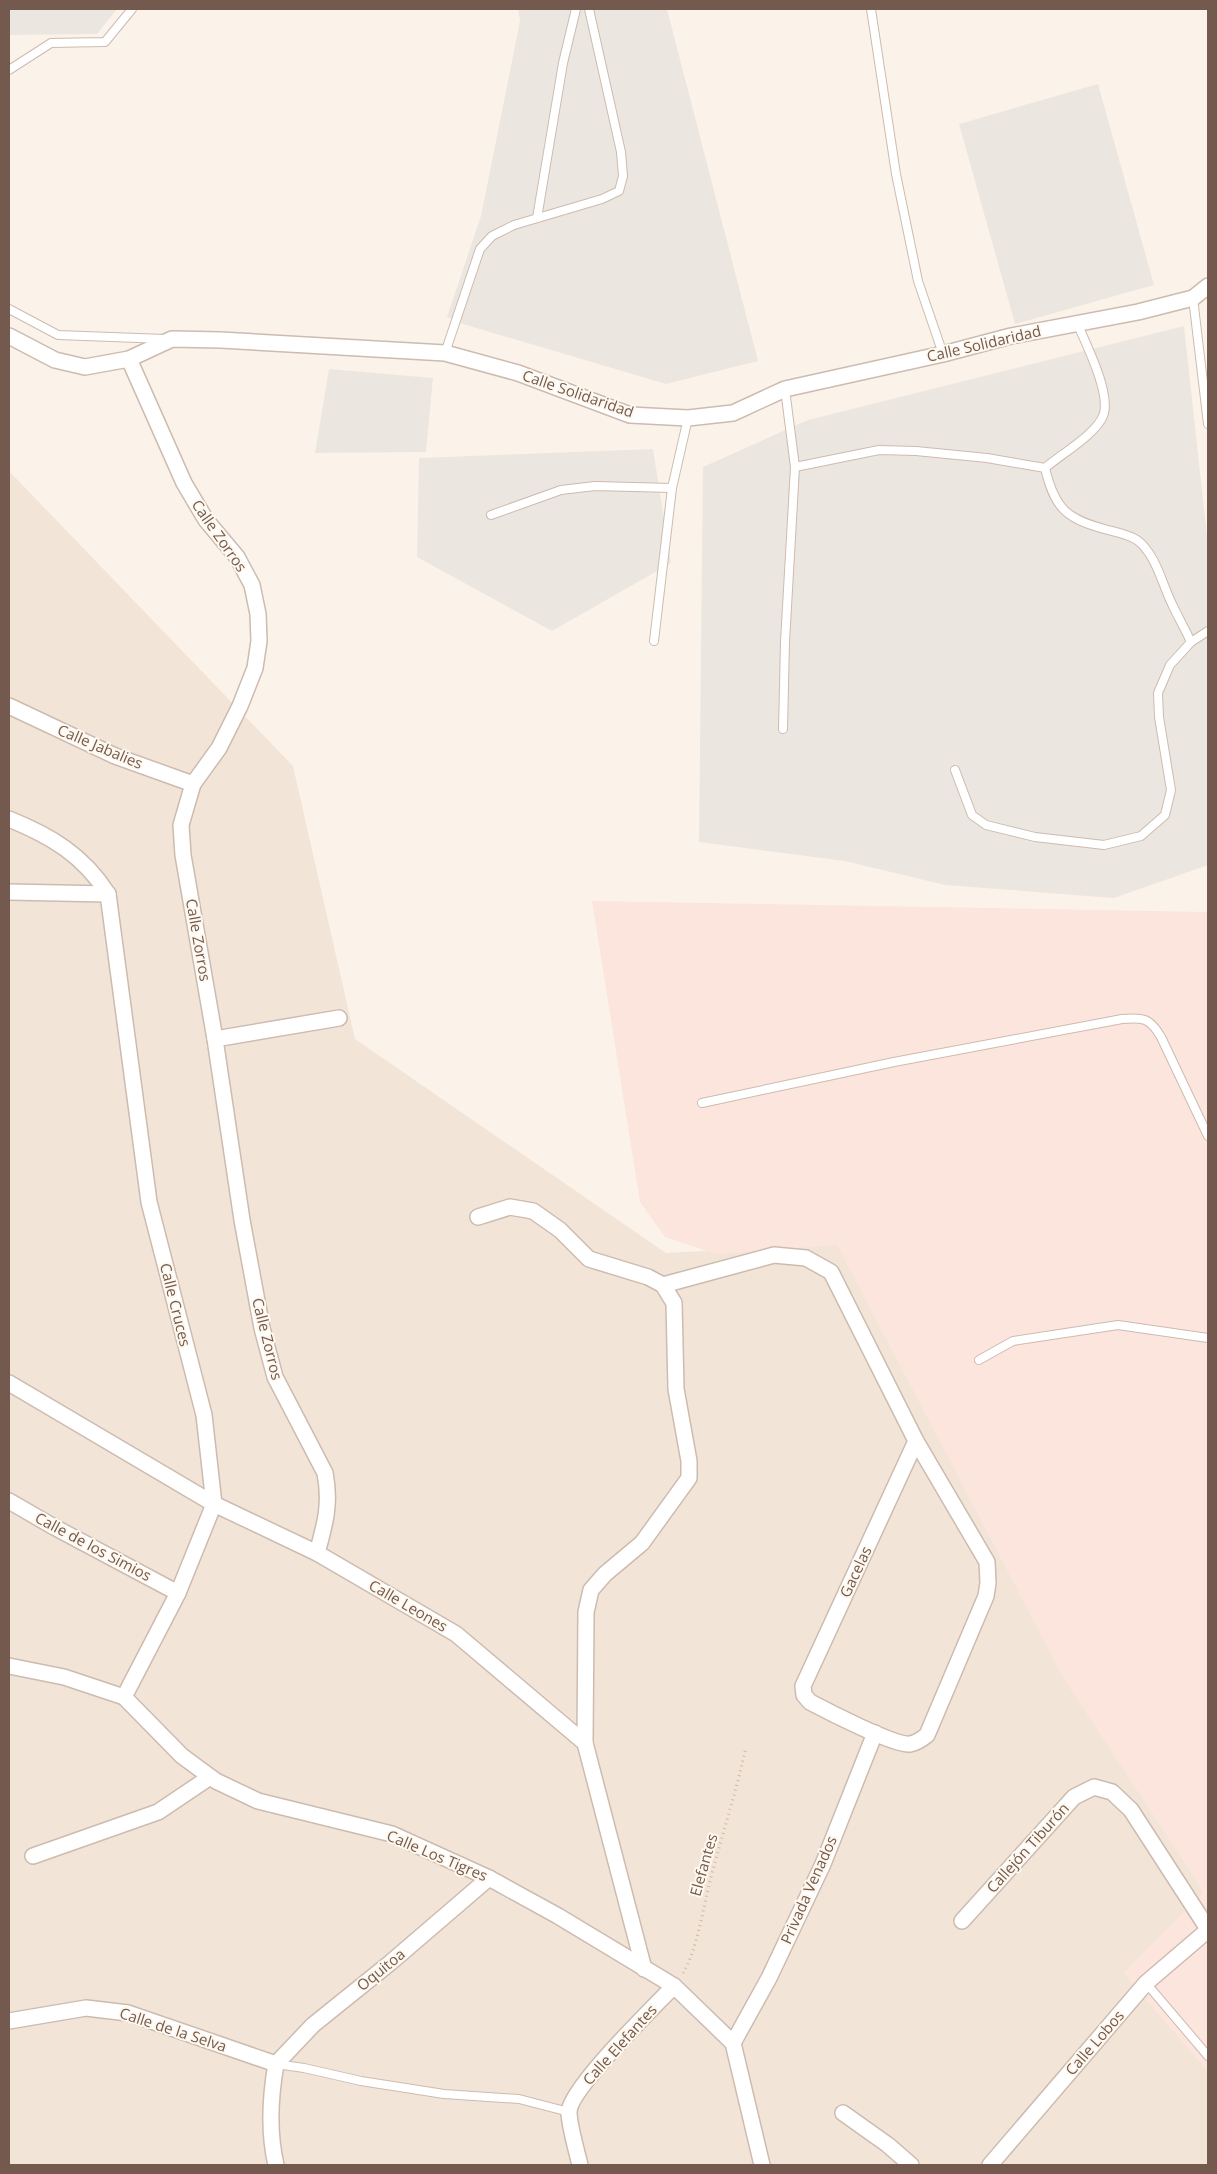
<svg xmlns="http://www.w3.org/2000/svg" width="1217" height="2174" font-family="'Open Sans',sans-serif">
	<rect width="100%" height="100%" fill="#fbf3e9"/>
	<!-- residential -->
	<path fill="#f2e5d7" d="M9 471 293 766 355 1039 666 1253 837 1244 1204 1893 1124 1973 1208 2071V2165H9Z"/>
	<!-- commercial -->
	<path fill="#fbe5dd" d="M592 901 1208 912V2071L1124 1973 1204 1892 1064 1679 837 1245 716 1254 665 1237 640 1202Z"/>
	<!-- industrial -->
	<g fill="#ece6e1">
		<path d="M9 9H117L97 34 9 35Z"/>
		<path d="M518 9H667L758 361 666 384 463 324 447 317 481 216 520 21Z"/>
		<path d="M1098 84 1154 285 1015 324 959 124Z"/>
		<path d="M1184 326 1208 545V865L1114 898 945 885 845 861 699 842 703 467 808 420Z"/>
		<path d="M329 369 433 378 426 452 315 453Z"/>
		<path d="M653 449 671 563 552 631 417 557 419 458Z"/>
	</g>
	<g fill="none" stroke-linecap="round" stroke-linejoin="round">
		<!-- lane casing -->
		<g stroke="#cdbbaf" stroke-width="10">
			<g id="lane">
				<path d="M871 9 896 174 918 281 943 354"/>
				<path d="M9 70 51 43 105 42 132 9"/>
				<path d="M537 218 563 63 576 9"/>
				<path d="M1193 298 1208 424"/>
				<path d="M9 309 58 335 165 339"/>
				<path d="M445 353 480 249 492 236 514 225 602 199 619 191 623 176 621 152 589 9"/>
				<path d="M795 467 879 450 916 451 987 458 1045 468C1055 510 1067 519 1108 530 1116 532 1129 535 1137 540 1156 554 1162 584 1172 604 1178 617 1185 629 1191 642"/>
				<path d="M1045 468C1060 455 1096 434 1103 416 1112 395 1086 344 1077 323"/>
				<path d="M491 515 561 490 595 486 672 488"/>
				<path d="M654 641 672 488 688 418"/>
				<path d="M783 729 785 642 795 467 785 389"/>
				<path d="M955 770 972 815 986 825 1035 837 1104 845 1141 836 1165 815 1171 790 1159 717 1158 693 1170 665 1191 642 1208 631"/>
				<path d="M702 1103 894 1062 1122 1019C1143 1017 1150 1018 1161 1037L1208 1136"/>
				<path d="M979 1360 1013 1341 1118 1325 1208 1338"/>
				<path d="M1146 1983 1208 2056"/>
				<path d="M276 2064 304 2068 361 2081 444 2094 519 2099 569 2112"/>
			</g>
		</g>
		<!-- street casing -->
		<g stroke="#cdbbaf" stroke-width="18">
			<g id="street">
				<path d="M9 336 55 360 85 367 129 359 172 339 221 340 445 353 518 373 630 415 688 418 733 413 785 389 943 354 1011 336 1138 312 1193 298 1208 286"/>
				<path d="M129 359 184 483 206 520 237 557 252 585 258 614 259 641 255 668 240 706 219 748 193 784 181 825 183 855 215 1039 242 1220 262 1328 275 1377 325 1473C331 1504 325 1524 317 1553"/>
				<path d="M9 706 115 756 193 784"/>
				<path d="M9 819C51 836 83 855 108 894L149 1202 204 1415 214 1504 178 1593 124 1697"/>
				<path d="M9 892 108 894"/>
				<path d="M215 1039 339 1018"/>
				<path d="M478 1217 510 1207 533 1211 560 1230 589 1259 648 1277 663 1285 674 1303 676 1389 689 1461V1478L642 1543 605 1574 591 1590 586 1612 585 1743"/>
				<path d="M663 1285 774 1255 806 1258 831 1272 916 1441 987 1562 988 1583 986 1596 927 1735C922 1739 917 1743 910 1744 895 1746 827 1711 810 1702L804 1695 803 1686 916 1441"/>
				<path d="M9 1383 214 1504 317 1553 456 1634 585 1743 644 1969"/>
				<path d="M9 1501 54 1527 178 1593"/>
				<path d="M9 1666 64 1677 124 1697 182 1756 216 1781 258 1801 392 1834 489 1878 558 1916 674 1986 733 2043 762 2165"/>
				<path d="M33 1856 158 1812 210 1777"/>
				<path d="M962 1921 1074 1797 1094 1787 1112 1792 1131 1810 1208 1929"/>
				<path d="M9 2021 86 2008 128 2013 276 2064"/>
				<path d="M733 2043 769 1978 823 1864 875 1733"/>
				<path d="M276 2064 313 2025 390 1963 489 1878"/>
				<path d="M276 2064C270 2098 268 2131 276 2165"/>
				<path d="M843 2113 888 2145 911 2165"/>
				<path d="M580 2165C577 2152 569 2125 569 2112 570 2088 654 2007 674 1986"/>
				<path d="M990 2165 1146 1983 1208 1930"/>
			</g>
		</g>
		<!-- path -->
		<path stroke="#d4b6a5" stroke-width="3" stroke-dasharray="1 4" stroke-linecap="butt" d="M683 1973C696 1953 703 1910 709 1885 721 1838 736 1793 746 1747"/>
		<!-- lane -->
		<use href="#lane" stroke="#fff" stroke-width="8"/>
		<!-- street -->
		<use href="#street" stroke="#fff" stroke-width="15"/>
	</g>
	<g text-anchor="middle" stroke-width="4" stroke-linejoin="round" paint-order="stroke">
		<!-- street labels -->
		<g font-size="15" fill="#745a4e" stroke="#fef8ef">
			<text transform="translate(984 344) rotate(-13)" y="5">Calle Solidaridad</text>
			<text transform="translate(578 394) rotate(19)" y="5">Calle Solidaridad</text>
			<text transform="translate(219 536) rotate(55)" y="5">Calle Zorros</text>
			<text transform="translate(100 747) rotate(23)" y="5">Calle Jabalies</text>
			<text transform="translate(198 940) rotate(80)" y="5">Calle Zorros</text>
			<text transform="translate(175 1305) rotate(76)" y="5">Calle Cruces</text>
			<text transform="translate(267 1339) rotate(76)" y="5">Calle Zorros</text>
			<text transform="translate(93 1547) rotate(28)" y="5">Calle de los Simios</text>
			<text transform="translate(856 1572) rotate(-65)" y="5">Gacelas</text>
			<text transform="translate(408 1606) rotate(30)" y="5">Calle Leones</text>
			<text transform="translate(1028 1848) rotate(-48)" y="5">Callejón Tiburón</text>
			<text transform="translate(437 1856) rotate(23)" y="5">Calle Los Tigres</text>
			<text transform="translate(704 1865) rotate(-74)" y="5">Elefantes</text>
			<text transform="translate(809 1890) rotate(-66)" y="5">Privada Venados</text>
			<text transform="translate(381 1970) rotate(-39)" y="5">Oquitoa</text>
			<text transform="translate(173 2030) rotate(18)" y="5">Calle de la Selva</text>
			<text transform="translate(1095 2043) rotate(-49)" y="5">Calle Lobos</text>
			<text transform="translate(620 2045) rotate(-48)" y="5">Calle Elefantes</text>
		</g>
	</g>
	<!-- border -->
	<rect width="1217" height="2174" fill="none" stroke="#745a4e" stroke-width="20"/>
</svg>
